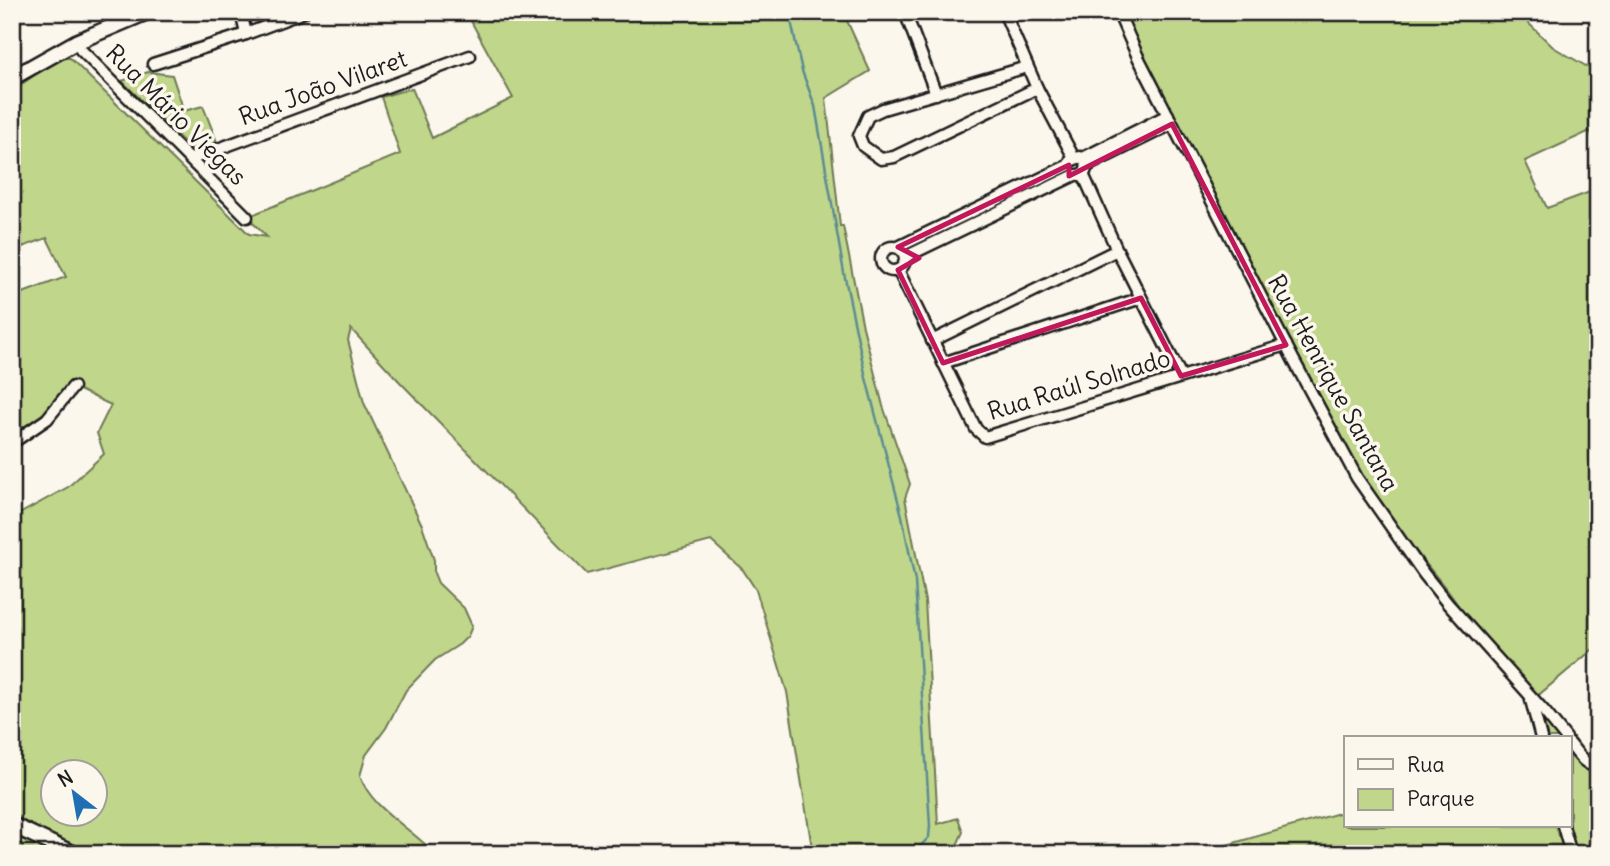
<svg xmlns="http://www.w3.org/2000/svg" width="1610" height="866" font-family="Delius,sans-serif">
	<rect width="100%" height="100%" fill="#fbf7ec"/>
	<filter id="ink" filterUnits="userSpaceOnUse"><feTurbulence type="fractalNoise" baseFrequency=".0143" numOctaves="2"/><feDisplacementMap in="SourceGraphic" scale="14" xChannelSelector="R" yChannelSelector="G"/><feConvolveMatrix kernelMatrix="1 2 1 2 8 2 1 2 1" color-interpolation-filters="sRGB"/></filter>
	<g filter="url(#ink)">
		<!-- green -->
		<g fill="#c0d68b" stroke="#6e7954" stroke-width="2" fill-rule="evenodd">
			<path d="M466 12H548L550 16 562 12H843L870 71 826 98 840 226H843L863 327 883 406 910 484 905 498 925 601 938 824 958 818 963 832 953 854H813L787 692 756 590 743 570 711 541 587 574 399 381 351 329 348 340 364 403 422 525 434 560V573L438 583 464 608 472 626 468 636 460 644 435 660 406 690 386 728 366 755 360 776C372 810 412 828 435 854H93L12 816V518L68 487 104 454 97 433 111 405 73 387 58 407 12 443V297L66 277 47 238 14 250 12 246V91L59 58H70L249 234 267 237 247 217 400 154 381 97 412 88 432 138 513 98ZM52 772H94V814H52Z"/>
			<path d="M1120 12H1517L1553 47 1598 73V146L1590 131 1525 161 1547 208 1598 189V645L1534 699 1566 738H1541L1530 696 1496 659 1448 591 1357 478Z"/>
			<path d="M148 72 172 75 184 111 203 106 217 142 193 151 122 81Z"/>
			<path d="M1570 744 1598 767V854H1195L1346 811V826H1570Z"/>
			<path d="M12 832 60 854H12Z"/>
		</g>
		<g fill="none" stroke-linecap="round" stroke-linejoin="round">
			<!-- stream -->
			<path stroke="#5b8c91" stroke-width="2.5" d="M789 12 802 71 815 106 844 273 866 378 902 516 915 581 930 826 929 837 913 854"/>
			<!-- street casing -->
			<g stroke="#1c1c1c" stroke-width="15">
				<g id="street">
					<path d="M109 12 112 26"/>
					<path d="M241 12 246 34"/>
					<path d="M905 12 936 94"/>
					<path d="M1004 12 1037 88 1074 158"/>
					<path d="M1118 12 1138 57 1293 359 1357 478 1424 574 1448 604 1544 711 1566 738"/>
					<path d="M76 42 81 50 247 217"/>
					<path d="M153 64 246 34 304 12"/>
					<path d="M1027 67 883 109 868 116 859 136 863 146 881 159 894 157 1037 88"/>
					<path d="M1083 158 1168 115"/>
					<path d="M191 159 470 56"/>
					<path d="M1070 161 1080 157 1085 160 1087 166"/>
					<path d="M1083 174 1117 250 1181 376"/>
					<path d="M1079 175 1085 172 1087 166 1172 124"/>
					<circle cx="893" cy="259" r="12"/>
					<path d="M898 247 1069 165"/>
					<path d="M905 257 1075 175"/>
					<path d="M898 270 976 429 985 437 1286 345"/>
					<path d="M932 341 1117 250"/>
					<path d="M943 363 1141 298"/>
					<path d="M12 443 47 419 73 387"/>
					<path d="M1531 700 1541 738"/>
					<path d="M1570 744C1578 754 1584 765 1598 767"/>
					<path d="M1563 826 1571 854"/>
				</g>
			</g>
			<!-- secondary casing -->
			<g stroke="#1c1c1c" stroke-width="19">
				<g id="secondary">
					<path d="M12 78 76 42 147 12"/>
					<path d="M12 825 74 854"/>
				</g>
			</g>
			<!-- street -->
			<use href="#street" stroke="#fbf7ec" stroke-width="10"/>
			<!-- secondary -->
			<use href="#secondary" stroke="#fbf7ec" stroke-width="14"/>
		</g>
	</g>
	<!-- marked area -->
	<path fill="none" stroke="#c2185b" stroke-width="5" stroke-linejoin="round" d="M1172 124 1286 345 1181 376 1141 298 943 363 898 270 919 258 898 247 1069 165V176Z"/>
	<g text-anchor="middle" stroke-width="7" stroke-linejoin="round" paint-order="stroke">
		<!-- street labels -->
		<g font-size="24" fill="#1c1c1c" stroke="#fbf7ec">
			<text transform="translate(323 88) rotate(-20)" y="8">Rua João Vilaret</text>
			<text transform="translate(176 115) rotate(45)" y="8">Rua Mário Viegas</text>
			<text transform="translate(1333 383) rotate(61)" y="8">Rua Henrique Santana</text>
			<text transform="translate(1079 385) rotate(-17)" y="8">Rua Raúl Solnado</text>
		</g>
	</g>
	<!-- margin -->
	<rect width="1610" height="866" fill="none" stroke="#fbf7ec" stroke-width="42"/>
	<rect x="21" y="21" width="1568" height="824" fill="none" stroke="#1c1c1c" stroke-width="2.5" filter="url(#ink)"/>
	<!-- legend -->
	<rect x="1344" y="736" width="228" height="91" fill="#fbf7ec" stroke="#a29f99" stroke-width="2"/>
	<rect x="1358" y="759" width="35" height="10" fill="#fbf7ec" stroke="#a29f99" stroke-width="2"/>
	<text x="1407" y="772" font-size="21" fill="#1c1c1c">Rua</text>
	<rect x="1358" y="789" width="35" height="21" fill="#c0d68b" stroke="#a29f99" stroke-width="2"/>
	<text x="1407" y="806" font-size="21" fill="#1c1c1c">Parque</text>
	<!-- north arrow -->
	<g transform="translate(74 793) rotate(329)"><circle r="33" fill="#fbf7ec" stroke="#a29f99" stroke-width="2"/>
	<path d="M0-5L12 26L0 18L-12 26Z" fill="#1f6fb2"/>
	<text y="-10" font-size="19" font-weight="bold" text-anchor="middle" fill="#1c1c1c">N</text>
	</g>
</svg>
